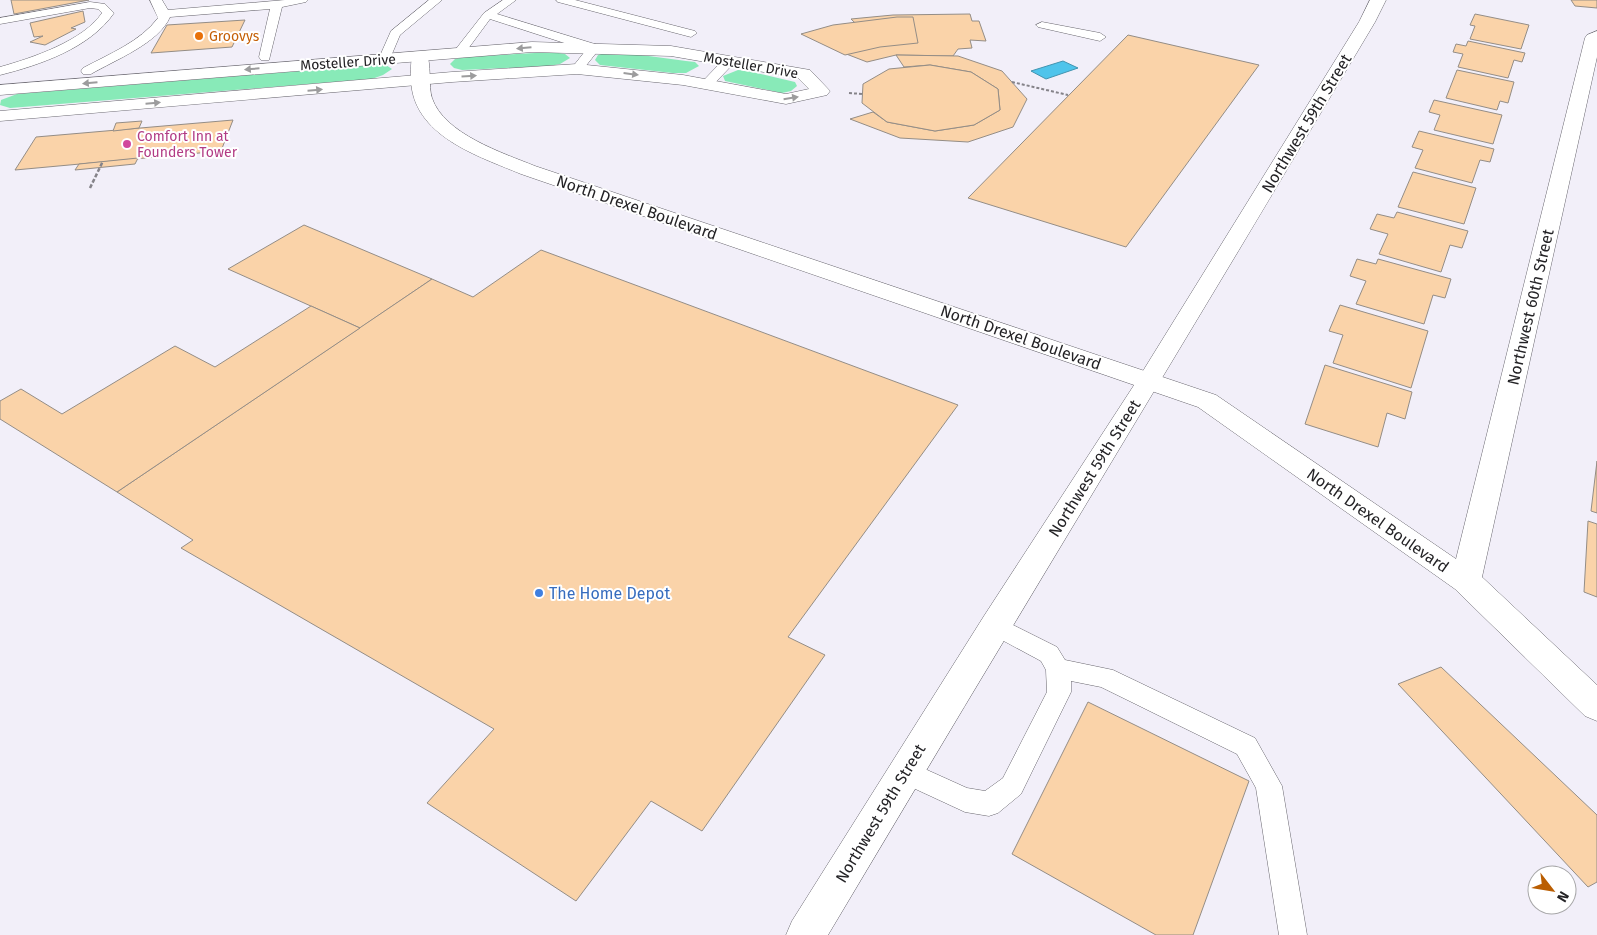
<svg xmlns="http://www.w3.org/2000/svg" width="1597" height="935" font-family="'Fira Sans',sans-serif">
	<rect width="100%" height="100%" fill="#f2eff9"/>
	<!-- green -->
	<g fill="#88eab8">
		<path d="M552 52 565 54 570 58 560 64 549 66 462 70 454 68 450 64 455 59 465 57Z"/>
		<path d="M608 52H619L686 61 695 62 699 66 686 73H673L600 65 595 60 598 55Z"/>
		<path d="M373 65H386L392 69 383 75 372 79 10 108 0 105 1 100 17 94Z"/>
		<path d="M738 70 748 71 795 82 797 86 791 91 782 93 725 81 723 76Z"/>
	</g>
	<!-- water -->
	<path fill="#4fc4eb" stroke="#4294b0" d="M1063 61 1078 68 1046 79 1031 71Z"/>
	<!-- building -->
	<g fill="#fad3a9" stroke="#948d86">
		<path d="M11 0H89L14 14Z"/>
		<path d="M1571 0H1597V8L1575 6Z"/>
		<path d="M83 11 85 22 71 28 76 29 45 45 30 42 43 36 34 37 30 23Z"/>
		<path d="M970 14 972 21H979L986 41 970 40 972 48 958 49 953 56 896 55 867 62 836 50 877 44 851 19 893 15Z"/>
		<path d="M1475 14 1529 25 1521 49 1470 39 1475 26 1470 25Z"/>
		<path d="M897 17H913L918 43 880 47 845 55 801 34 833 25Z"/>
		<path d="M245 20 232 47 151 53 167 25Z"/>
		<path d="M1128 35 1259 65 1126 247 968 198Z"/>
		<path d="M1468 41 1525 53 1522 62 1514 60 1508 78 1458 67 1463 54 1453 52 1456 44 1466 46Z"/>
		<path d="M896 55 958 56 1002 71 1027 99 1013 127 968 142 900 138 850 119 873 112 887 122 935 131 974 125 1000 110 998 89 971 72 930 65 904 67Z"/>
		<path d="M930 65 971 72 998 89 1000 110 974 125 935 131 887 122 862 103 863 84 889 69Z"/>
		<path d="M1457 70 1514 82 1508 103 1500 101 1497 110 1446 98Z"/>
		<path d="M1434 100 1502 115 1493 144 1434 130 1440 115 1429 112Z"/>
		<path d="M233 120 221 151 15 170 36 137Z"/>
		<path d="M142 121 139 128 113 131 116 123Z"/>
		<path d="M1419 131 1494 149 1490 162 1480 160 1472 183 1415 168 1423 150 1412 147Z"/>
		<path d="M138 158 135 164 75 170 79 164Z"/>
		<path d="M1413 172 1476 188 1464 224 1398 207Z"/>
		<path d="M1397 212 1468 231 1462 248 1450 245 1441 272 1379 254 1388 234 1370 229 1377 214 1394 218Z"/>
		<path d="M304 225 432 279 360 328 228 269Z"/>
		<path d="M541 250 958 405 788 637 825 655 702 831 651 801 576 901 427 803 494 729 181 548 193 540 117 492 432 279 473 297Z"/>
		<path d="M1357 259 1376 264 1378 259 1451 279 1445 298 1433 295 1424 324 1356 304 1366 281 1350 276Z"/>
		<path d="M1340 305 1428 331 1411 388 1333 363 1343 335 1329 331Z"/>
		<path d="M311 306 360 328 117 492 0 419V401L21 389 62 414 175 346 215 367Z"/>
		<path d="M1325 365 1412 392 1405 419 1387 413 1378 447 1305 424Z"/>
		<path d="M1597 461V513L1591 511Z"/>
		<path d="M1588 521 1597 524V597L1584 592Z"/>
		<path d="M1441 667 1597 815V882L1588 887 1398 684Z"/>
		<path d="M1088 702 1249 781 1193 935H1156L1012 854Z"/>
	</g>
	<g fill="none" stroke-linecap="round" stroke-linejoin="round">
		<!-- lane casing -->
		<g stroke="#69676f" stroke-width="1">
			<g id="lane">
				<path d="M150 0H162L168 10 285 0H308L306 2 282 7 269 60H261L259 57 270 9 170 17C159 43 115 60 91 74H83L81 71 83 68C109 54 140 42 158 18Z"/>
				<path d="M429 0H442L400 35 389 61H381L379 58 391 31Z"/>
				<path d="M503 0H516L497 14 598 45 600 48 581 72H573L571 69 586 50 490 19 462 57H454L452 54 484 13Z"/>
				<path d="M556 0H575L695 31 697 33 691 37 558 2Z"/>
				<path d="M90 2 105 4 114 13C90 48 40 65 0 75V67C32 58 83 41 102 13L98 9 90 8 0 24V18Z"/>
				<path d="M1042 22 1100 33 1106 37 1100 41 1038 27 1036 25Z"/>
				<path d="M729 57 735 61 733 64 711 87H703L701 84 703 81 725 58Z"/>
				<path d="M995 616 1057 647 1065 660 1113 670 1255 738 1282 786 1307 935H1279L1256 788 1237 754 1101 687 1071 681V692L1021 794 998 813 989 816 965 812 896 780 892 772 896 764 905 760 967 788 985 791 1003 778 1047 692 1046 670 1041 661 987 632 984 625 987 618Z"/>
			</g>
		</g>
		<!-- street casing -->
		<g stroke="#69676f" stroke-width="1">
			<path id="street" d="M1597 31V57L1482 577 1597 685V721L1585 716 1455 589 1198 407 521 174C478 156 413 136 411 80 411 72 410 60 414 53H426C432 63 428 86 432 98 444 134 503 153 535 166L1216 395 1456 559 1585 38 1587 35Z"/>
		</g>
		<!-- secondary casing -->
		<g stroke="#69676f" stroke-width="1">
			<g id="secondary">
				<path d="M1370 0H1386L1375 22C1194 327 1009 630 828 935H786L792 921 984 616 1138 379 1359 22Z"/>
				<path d="M532 42 671 46 810 70 830 91 827 95 786 104 683 85 577 74 452 82 0 121V111L452 72 577 64 683 75 786 94 809 89 798 78 671 56 532 52 0 95V85Z"/>
			</g>
		</g>
		<!-- path-far1 -->
		<g stroke="#858389" stroke-width="2" stroke-dasharray="3 2" stroke-linecap="butt">
			<path d="M1012 82 1068 95"/>
			<path d="M849 93 862 94"/>
		</g>
		<!-- path -->
		<path stroke="#858389" stroke-width="2.5" stroke-dasharray="4 2" stroke-linecap="butt" d="M90 188 103 161"/>
		<!-- lane -->
		<use href="#lane" fill="#fff" fill-rule="evenodd"/>
		<!-- street -->
		<use href="#street" fill="#fff" fill-rule="evenodd"/>
		<!-- secondary -->
		<use href="#secondary" fill="#fff" fill-rule="evenodd"/>
	</g>
	<!-- one-way arrows -->
	<defs><path id="oneway-solid" d="M-6-.8H1V-3.2L6.5 0L1 3.2V.8H-6Z" transform="scale(1.25)"/></defs>
	<g fill="#9c9c9d">
		<use href="#oneway-solid" transform="translate(524 48) rotate(175)"/>
		<use href="#oneway-solid" transform="translate(252 69) rotate(175)"/>
		<use href="#oneway-solid" transform="translate(631 74) rotate(7)"/>
		<use href="#oneway-solid" transform="translate(469 76) rotate(-4)"/>
		<use href="#oneway-solid" transform="translate(90 83) rotate(175)"/>
		<use href="#oneway-solid" transform="translate(315 90) rotate(-5)"/>
		<use href="#oneway-solid" transform="translate(791 98) rotate(-9)"/>
		<use href="#oneway-solid" transform="translate(153 103) rotate(-5)"/>
	</g>
	<!-- markers -->
	<circle fill="#e8710a" stroke="#fff" stroke-width="2" cx="199" cy="36" r="5"/>
	<circle fill="#d1479c" stroke="#fff" stroke-width="2" cx="127" cy="144" r="5"/>
	<circle fill="#3f7fe0" stroke="#fff" stroke-width="2" cx="539" cy="593" r="5"/>
	<g text-anchor="middle" stroke-width="4" stroke-linejoin="round" paint-order="stroke">
		<!-- far-food labels -->
		<g font-size="14" fill="#c56008" stroke="#fff" text-anchor="start">
			<text x="209" y="41">Groovys</text>
		</g>
		<!-- far-street labels -->
		<g font-size="14" fill="#242326" stroke="#fff">
			<text transform="translate(348 62) rotate(-4)" y="5">Mosteller Drive</text>
			<text transform="translate(751 65) rotate(10)" y="5">Mosteller Drive</text>
		</g>
		<!-- far-hotel labels -->
		<g font-size="14" fill="#b23c85" stroke="#fff" text-anchor="start">
			<text x="137" y="141">Comfort Inn at<tspan x="137" dy="16">Founders Tower</tspan></text>
		</g>
		<!-- street labels -->
		<g font-size="16" fill="#242326" stroke="#fff">
			<text transform="translate(1306 123) rotate(-59)" y="6">Northwest 59th Street</text>
			<text transform="translate(637 207) rotate(19)" y="6">North Drexel Boulevard</text>
			<text transform="translate(1530 307) rotate(-77)" y="6">Northwest 60th Street</text>
			<text transform="translate(1021 337) rotate(19)" y="6">North Drexel Boulevard</text>
			<text transform="translate(1094 468) rotate(-58)" y="6">Northwest 59th Street</text>
			<text transform="translate(1378 520) rotate(35)" y="6">North Drexel Boulevard</text>
			<text transform="translate(880 813) rotate(-59)" y="6">Northwest 59th Street</text>
		</g>
		<!-- shop labels -->
		<g font-size="16" fill="#366cbe" stroke="#fff" text-anchor="start">
			<text x="549" y="599">The Home Depot</text>
		</g>
	</g>
	<!-- north arrow -->
	<g transform="translate(1552 890) rotate(121)"><circle r="24" fill="#ffffff" stroke="#a7a7a8"/>
	<path d="M0-4L9 19L0 12L-9 19Z" fill="#ba5e02"/>
	<text y="-8" font-size="14" font-weight="bold" text-anchor="middle" fill="#242326">N</text>
	</g>
</svg>
